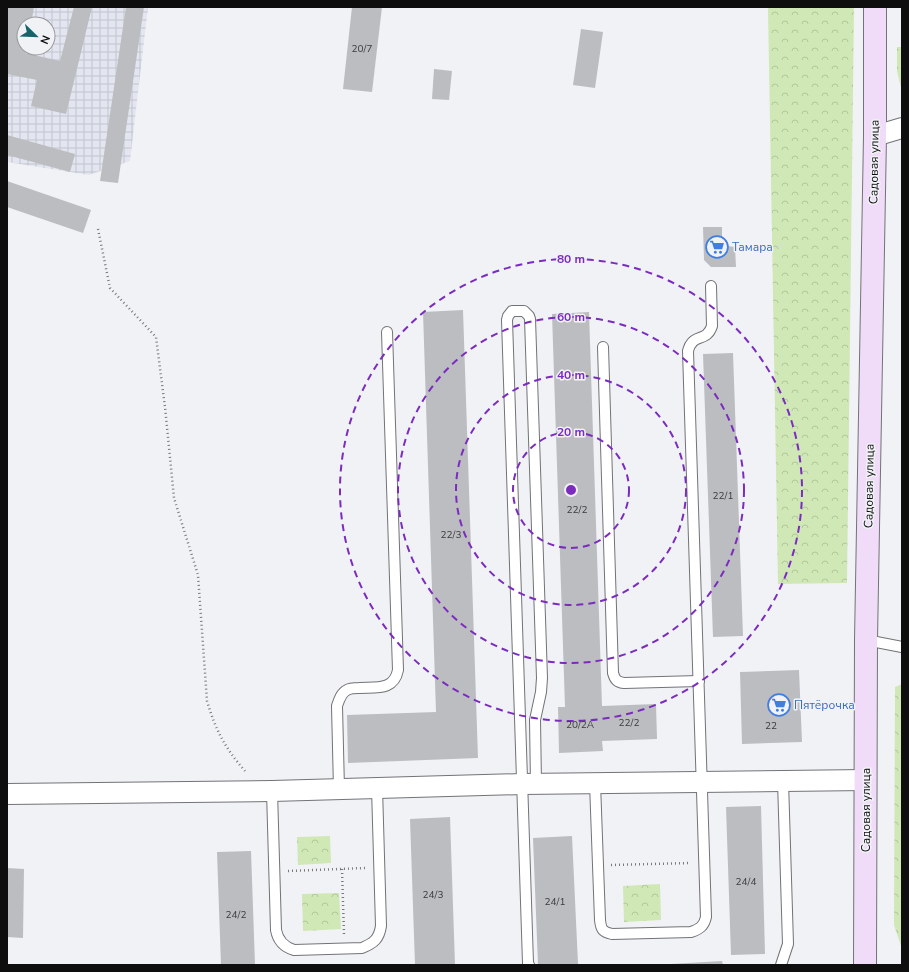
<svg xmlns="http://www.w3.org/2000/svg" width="909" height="972" font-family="'Nunito Sans',sans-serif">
	<defs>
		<pattern id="industrial-grid" width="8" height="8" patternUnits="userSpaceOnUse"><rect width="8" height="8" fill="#e3e6f0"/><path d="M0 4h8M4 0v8" fill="none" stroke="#c2c4cd"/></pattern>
		<pattern id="forest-crowns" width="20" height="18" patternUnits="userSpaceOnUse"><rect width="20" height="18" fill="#cfe8b5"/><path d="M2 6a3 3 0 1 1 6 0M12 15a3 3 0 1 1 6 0" fill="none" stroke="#b1c69a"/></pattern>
	</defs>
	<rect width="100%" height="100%" fill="#f1f2f6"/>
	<!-- industrial -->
	<path fill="url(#industrial-grid)" fill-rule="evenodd" d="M7 7H148L130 161 89 175 7 162ZM24 24H48V48H24Z"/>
	<!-- forest -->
	<g fill="url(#forest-crowns)">
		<path d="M768 7H854L847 583 778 584Z"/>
		<path d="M897 47H902V92L897 71Z"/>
		<path d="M902 684V949L894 925 895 687Z"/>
		<path d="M330 836 331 863 298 865 297 837Z"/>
		<path d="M660 884 661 920 624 922 623 886Z"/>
		<path d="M339 893 341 929 303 931 302 894Z"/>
	</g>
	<!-- building -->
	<g fill="#bcbdc0">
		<path d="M7 7H34L31 24H24V48H26L25 53 60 61 74 7H92L66 114 31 106 37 80 7 74Z"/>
		<path d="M126 7H144L118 183 100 181Z"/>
		<path d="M352 7H382L372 92 343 89Z"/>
		<path d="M581 29 603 32 595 88 573 85Z"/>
		<path d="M434 69 452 71 449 100 432 99Z"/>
		<path d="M7 135 75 154 70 172 7 155Z"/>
		<path d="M7 181 91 210 83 233 7 207Z"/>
		<path d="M703 227H722V242L727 246 735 247 736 267H711L704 260Z"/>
		<path d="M463 310 478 758 348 763 347 715 436 712 423 312Z"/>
		<path d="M589 312 602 706 656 704 657 739 602 741 603 751 559 753 558 707H565L552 314Z"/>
		<path d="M733 353 743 636 713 637 703 354Z"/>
		<path d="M799 670 802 742 742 744 740 672Z"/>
		<path d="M761 806 765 954 731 955 726 807Z"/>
		<path d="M450 817 455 965H415L410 819Z"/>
		<path d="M572 836 578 964 538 965 533 838Z"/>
		<path d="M251 851 255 965H221L217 852Z"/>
		<path d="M7 868 24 869 23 938 7 937Z"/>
		<path d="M722 961 723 965H671V964Z"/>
	</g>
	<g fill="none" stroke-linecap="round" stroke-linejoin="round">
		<!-- service casing -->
		<g stroke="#727376" stroke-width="12">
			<g id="service">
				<path d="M603 347 613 673C615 680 617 682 624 683L699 681"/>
				<path d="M866 640 902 647"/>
				<path d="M595 783 600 920C601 930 603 932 612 934L691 932C700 929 704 926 706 917L688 351C689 348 689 346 691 344 696 335 707 341 712 326L711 286"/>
				<path d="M339 789 337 706C339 700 341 693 347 690 350 688 355 688 359 688 376 687 394 691 398 670L387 332"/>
				<path d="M272 791 276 930C278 941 284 947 294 950L362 948C374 943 379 939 381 926L377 788"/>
				<path d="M529 965 528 963 507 320 508 316 512 311H524L529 316 530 319 542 678 541 692 535 720 536 784"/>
				<path d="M781 965 788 944 783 781"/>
			</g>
		</g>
		<!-- minor casing -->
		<g stroke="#727376" stroke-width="22">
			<g id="minor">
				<path d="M875 136 902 128"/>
				<path d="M7 794 272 791 522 784 866 780"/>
			</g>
		</g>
		<!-- secondary casing -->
		<g stroke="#727376" stroke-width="24">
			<path id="secondary" d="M865 965 866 640 875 136V7"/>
		</g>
		<!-- path -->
		<g stroke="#79797b" stroke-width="2.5" stroke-dasharray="1 3" stroke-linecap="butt">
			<path d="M98 229 110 288 156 337 165 407 174 498 198 575 207 701C216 731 225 748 245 771"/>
			<path d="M611 865 690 863"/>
			<path d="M342 869 344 935"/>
			<path d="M288 871 365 868"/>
		</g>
		<!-- service -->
		<use href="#service" stroke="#fff" stroke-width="10"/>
		<!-- minor -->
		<use href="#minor" stroke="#fff" stroke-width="20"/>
		<!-- secondary -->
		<use href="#secondary" stroke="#f0dcf8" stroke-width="22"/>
	</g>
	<!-- distance rings -->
	<g fill="none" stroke="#7b2cbf" stroke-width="2" stroke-dasharray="7 5">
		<circle cx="571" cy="490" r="58"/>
		<circle cx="571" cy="490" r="115"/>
		<circle cx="571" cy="490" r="173"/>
		<circle cx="571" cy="490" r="231"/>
	</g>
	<!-- icons -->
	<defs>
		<g id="supermarket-ring" transform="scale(1.15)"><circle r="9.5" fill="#f1f2f6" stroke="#3f7fe0" stroke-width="1.5"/><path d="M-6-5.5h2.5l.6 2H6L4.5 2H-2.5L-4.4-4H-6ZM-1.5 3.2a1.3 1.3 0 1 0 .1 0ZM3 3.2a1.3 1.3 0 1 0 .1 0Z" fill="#3f7fe0"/></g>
	</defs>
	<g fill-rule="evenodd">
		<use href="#supermarket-ring" x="717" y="247"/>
		<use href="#supermarket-ring" x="779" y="705"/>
	</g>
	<g text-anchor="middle" stroke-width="3" stroke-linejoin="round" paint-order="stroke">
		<!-- number labels -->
		<g font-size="10" fill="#3a3a3b">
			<text x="362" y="52">20/7</text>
			<text x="723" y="499">22/1</text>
			<text x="577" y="513">22/2</text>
			<text x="451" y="538">22/3</text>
			<text x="629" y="726">22/2</text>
			<text x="580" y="728">20/2А</text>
			<text x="771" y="729">22</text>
			<text x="746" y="885">24/4</text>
			<text x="433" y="898">24/3</text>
			<text x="555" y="905">24/1</text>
			<text x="236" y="918">24/2</text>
		</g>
		<!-- street labels -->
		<g font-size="12" fill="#0e0e0f" stroke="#f1f2f6">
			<text transform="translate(874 162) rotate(-89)" y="4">Садовая улица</text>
			<text transform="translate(869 486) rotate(-89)" y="4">Садовая улица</text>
			<text transform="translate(866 810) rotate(-90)" y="4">Садовая улица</text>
		</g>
		<!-- shop labels -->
		<g font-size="12" fill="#366cbe" stroke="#f1f2f6" text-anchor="start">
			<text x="732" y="251">Тамара</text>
			<text x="794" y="709">Пятёрочка</text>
		</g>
	</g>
	<circle cx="571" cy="490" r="6" fill="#7b2cbf" stroke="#f1f2f6" stroke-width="2"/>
	<g font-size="12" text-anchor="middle" font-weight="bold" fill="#7b2cbf" stroke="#f1f2f6" stroke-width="3" stroke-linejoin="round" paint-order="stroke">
		<text x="571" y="263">80 m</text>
		<text x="571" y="321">60 m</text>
		<text x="571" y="379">40 m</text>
		<text x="571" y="436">20 m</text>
	</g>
	<!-- border -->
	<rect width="909" height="972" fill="none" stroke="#0e0e0f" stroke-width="16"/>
	<!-- north arrow -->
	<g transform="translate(36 36) rotate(113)"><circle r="19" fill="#f1f2f6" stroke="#96979a"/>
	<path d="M0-3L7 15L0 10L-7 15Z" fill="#146469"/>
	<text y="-6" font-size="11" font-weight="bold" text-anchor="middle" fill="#0e0e0f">N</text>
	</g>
</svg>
